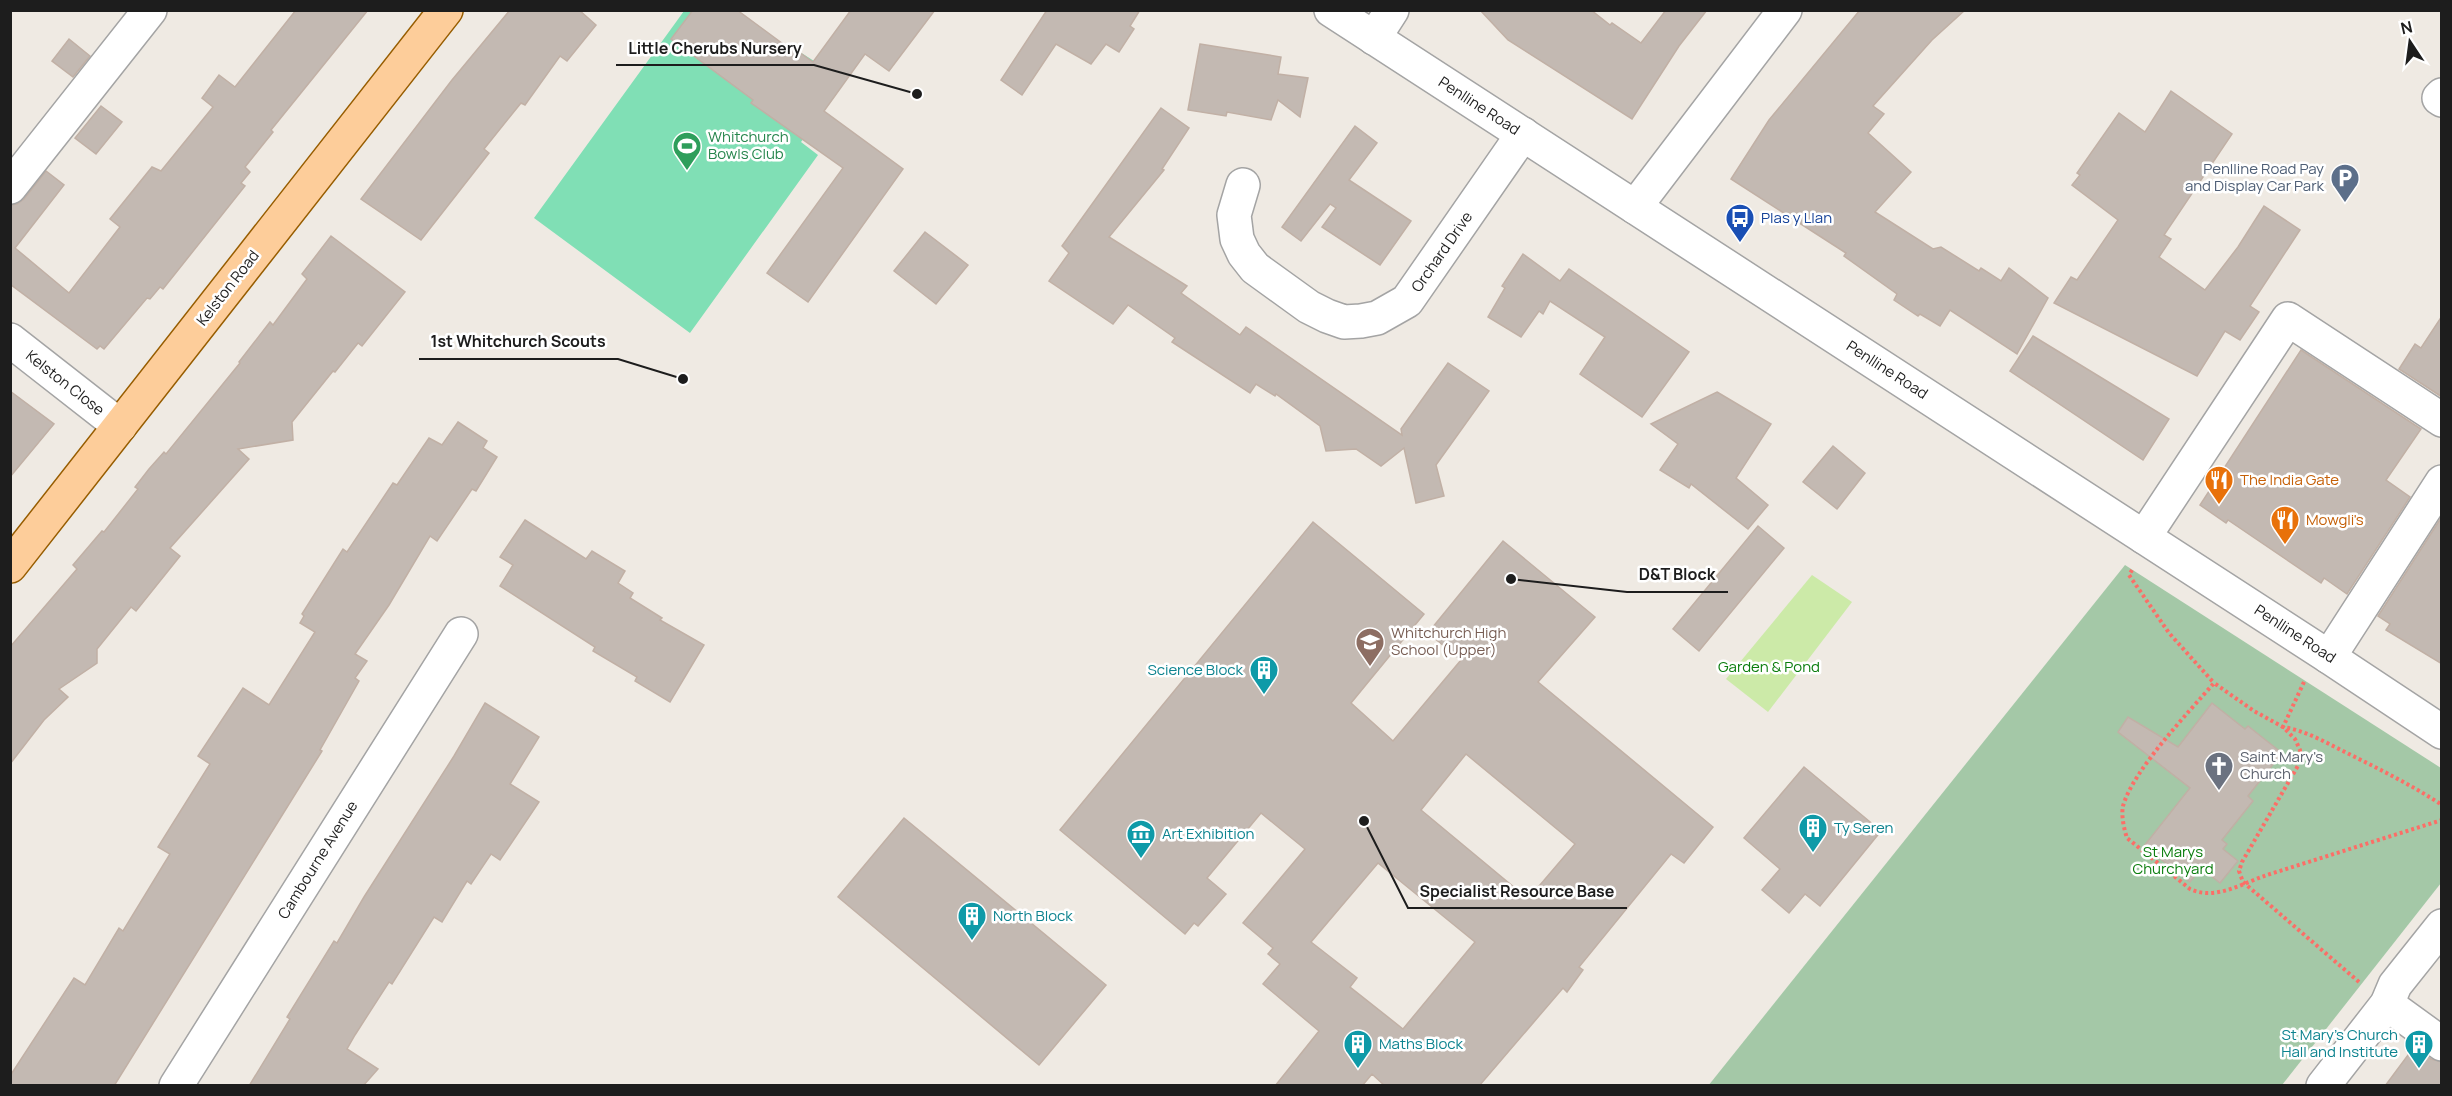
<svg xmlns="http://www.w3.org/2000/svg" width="2452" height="1096" font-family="Manrope,sans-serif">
	<rect width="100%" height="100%" fill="#efeae3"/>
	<!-- grass -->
	<path fill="#cceaa8" d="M1812 575 1852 602 1768 712 1726 679Z"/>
	<!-- cemetery -->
	<path fill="#a4c8a7" d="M2125 565 2441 768V883L2282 1085 1708 1086Z"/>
	<!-- pitch -->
	<path fill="#80dfb5" d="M684 11H716L790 49 792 47 814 61 840 89 801 142 818 155 690 333 534 218Z"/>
	<!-- building -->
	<g fill="#c3b9b2" stroke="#c1b0a5" stroke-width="1.5" fill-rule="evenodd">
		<path d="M296 10H368L271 130 273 132 245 167 250 172 241 183 245 186 163 289 160 287 150 299 147 298 104 349 100 346 97 349 10 284V205L17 204 24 199 46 171 64 185 15 248 69 293 120 227 110 219 152 167 161 171 213 107 202 98 219 75 235 87Z"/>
		<path d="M510 10H579L596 25 567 61 560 56 525 105 521 103 484 149 489 153 421 240 361 199 452 80Z"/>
		<path d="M693 10H737L790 49 792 47 813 62 851 10H935L889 71 865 54 824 111 903 169 808 302 767 273 843 168 751 103 753 100 671 39Z"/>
		<path d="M1047 10H1140L1130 26 1134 29 1119 52 1106 44 1091 64 1056 44 1022 95 1001 80Z"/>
		<path d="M1480 10H1591L1610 25 1612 23 1641 43 1666 10H1707L1679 46 1632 119 1508 40Z"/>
		<path d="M1860 10H1965L1932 40 1873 106 1884 114 1868 133 1911 172 1875 212 1933 249 1941 247 1979 271 1981 268 2001 281 2009 268 2048 298 2017 354 1950 310 1940 326 1920 314 1918 316 1894 300 1897 294 1844 256 1846 253 1731 179 1769 120Z"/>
		<path d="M69 39 90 56 73 77 52 61Z"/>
		<path d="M1200 44 1281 57 1278 74 1308 78 1300 117 1278 100 1271 120 1227 112 1226 116 1188 110Z"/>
		<path d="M2171 91 2232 134 2164 235 2171 239 2159 257 2205 290 2238 247 2264 206 2300 230 2250 306 2259 312 2240 340 2225 331 2197 376 2054 303 2071 277 2077 280 2118 220 2072 185 2080 175 2077 173 2119 113 2145 132Z"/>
		<path d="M101 106 122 122 96 154 75 138Z"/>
		<path d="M1161 108 1189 128 1162 169 1164 170 1109 237 1187 286 1181 293 1240 335 1246 327 1402 435 1401 429 1448 363 1489 391 1436 465 1444 496 1416 503 1404 448 1381 466 1356 449 1326 451 1320 426 1276 394 1275 396 1256 384 1250 393 1172 342 1175 338 1128 305 1113 324 1049 281 1069 253 1062 246Z"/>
		<path d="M1355 126 1377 143 1349 180 1411 221 1380 265 1322 227 1336 208 1330 204 1301 241 1282 227Z"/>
		<path d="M925 232 968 265 936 304 894 271Z"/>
		<path d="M331 236 405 292 362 346 358 343 335 372 333 371 292 422 293 440 238 449 249 459 170 548 180 556 136 611 131 607 97 649V663L59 689 68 697 44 720 10 764V647L77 569 73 565 102 531 104 532 138 489 135 487 149 469 164 452 166 454 240 363 239 362 270 322 273 325 307 279 302 274Z"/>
		<path d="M1523 254 1560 281 1569 269 1689 352 1642 417 1580 374 1605 337 1550 301 1543 314 1539 311 1521 337 1488 317 1505 288 1502 286Z"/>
		<path d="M2442 316V397L2399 369 2415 344 2421 348Z"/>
		<path d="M2033 336 2169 419 2143 460 2010 371Z"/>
		<path d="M2301 350 2421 429 2386 480 2410 497 2347 594 2324 578 2321 583 2228 520 2226 523 2200 505Z"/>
		<path d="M10 391 54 424 10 477Z"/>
		<path d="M1717 392 1771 424 1736 478 1768 505 1748 529 1691 484 1689 488 1660 470 1678 444 1651 424Z"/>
		<path d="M458 422 487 441 483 448 497 457 476 491 472 489 437 541 430 536 389 605 355 654 367 661 355 678 359 681 320 750 322 751 114 1086H10V1076L74 978 85 985 119 928 123 931 170 854 158 847 210 764 198 756 243 688 269 705 315 632 300 623 304 616 302 614 343 549 347 552 393 483 397 485 429 438 442 445Z"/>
		<path d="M1833 446 1865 473 1837 509 1803 482Z"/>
		<path d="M2441 518 2442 519V664L2386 630 2390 624 2378 616Z"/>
		<path d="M525 520 586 559 592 551 625 571 618 583 633 593 630 598 662 618 660 620 704 645 670 702 635 681 637 677 593 651 595 647 500 586 513 565 500 557Z"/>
		<path d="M1313 522 1424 614 1351 703 1393 741 1461 660 1428 633 1503 541 1595 617 1538 682 1713 827 1684 863 1671 854 1579 967 1583 970 1567 992 1563 988 1479 1086H1385L1372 1074 1362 1086H1275L1319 1031 1263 984 1280 964 1268 954 1273 948 1243 923 1305 849 1261 813 1207 878 1226 894 1198 926 1194 923 1185 934 1060 830ZM1466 754 1575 844 1528 899 1421 810ZM1378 863 1475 942 1403 1029 1350 987 1357 978 1311 942Z"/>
		<path d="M1758 526 1784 548 1699 651 1673 629Z"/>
		<path d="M485 703 539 737 510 784 539 802 500 860 491 854 471 884 467 881 442 922 434 917 392 984 389 982 355 1035 347 1049 378 1069 363 1086H249L290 1019 287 1017 334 941 337 943 364 897 454 756Z"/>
		<path d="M2212 703 2245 729 2248 726 2282 753 2248 796 2253 801 2222 840 2227 844 2223 849 2238 861 2220 883 2201 868 2190 882 2144 846 2190 788 2118 732 2128 717 2178 747Z"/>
		<path d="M1804 767 1881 831 1820 906 1805 894 1789 913 1762 890 1780 869 1744 838Z"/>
		<path d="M904 818 1106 985 1039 1065 838 897Z"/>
		<path d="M2414 1047 2431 1059 2442 1062V1086H2385Z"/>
	</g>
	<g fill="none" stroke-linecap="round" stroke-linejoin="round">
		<!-- minor casing -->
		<g stroke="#a4a4a4" stroke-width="36">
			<g id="minor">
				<path d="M1331 10 2329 657 2442 732"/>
				<path d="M1374 38 1392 10"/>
				<path d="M2442 95 2439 98 2442 100"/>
				<path d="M1243 185 1234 215 1237 239 1244 254 1255 268 1309 307 1327 316 1344 322 1361 321 1377 318 1407 301 1523 134"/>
				<path d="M10 187 150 10"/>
				<path d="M1635 207 1785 10"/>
				<path d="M10 340 120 426"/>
				<path d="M2144 537 2288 319 2442 420"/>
				<path d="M2329 657 2442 482"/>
				<path d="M2387 1004 2442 1044"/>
				<path d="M176 1086 461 634"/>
				<path d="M2323 1086 2387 1004 2395 985 2442 926"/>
			</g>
		</g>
		<!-- major casing -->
		<g stroke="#975d00" stroke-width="36">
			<path id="major" d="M10 566 446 10"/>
		</g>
		<!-- path -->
		<g stroke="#fc6e67" stroke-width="4" stroke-dasharray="3 3" stroke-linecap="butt">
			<path d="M2132 570 2129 575 2169 633 2214 683"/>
			<path d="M2304 682 2283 727C2304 730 2325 742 2343 751 2377 768 2410 784 2442 805"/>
			<path d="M2359 982 2243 882 2239 871 2242 862 2299 764 2300 750 2295 739 2283 727 2254 711 2214 683C2189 712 2133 770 2123 806 2121 815 2124 829 2127 838L2190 889C2215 901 2243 883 2267 875L2442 820"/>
		</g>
		<!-- minor -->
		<use href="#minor" stroke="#fff" stroke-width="33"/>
		<!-- major -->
		<use href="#major" stroke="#fdcd9a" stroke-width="33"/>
	</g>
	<!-- icons -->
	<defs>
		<g id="stadium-pin" transform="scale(1.5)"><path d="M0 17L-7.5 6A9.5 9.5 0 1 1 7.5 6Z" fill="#2e9e5b" stroke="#fff"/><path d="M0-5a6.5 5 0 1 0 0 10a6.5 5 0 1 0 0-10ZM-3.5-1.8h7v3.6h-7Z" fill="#fff"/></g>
		<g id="parking-pin" transform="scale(1.5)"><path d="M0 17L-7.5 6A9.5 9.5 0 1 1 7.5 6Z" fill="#5c6f8a" stroke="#fff"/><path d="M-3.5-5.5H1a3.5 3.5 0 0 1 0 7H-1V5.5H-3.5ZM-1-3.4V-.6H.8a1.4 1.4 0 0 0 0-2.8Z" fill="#fff"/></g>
		<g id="bus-pin" transform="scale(1.5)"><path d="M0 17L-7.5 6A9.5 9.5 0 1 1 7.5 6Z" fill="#1a4fb4" stroke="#fff"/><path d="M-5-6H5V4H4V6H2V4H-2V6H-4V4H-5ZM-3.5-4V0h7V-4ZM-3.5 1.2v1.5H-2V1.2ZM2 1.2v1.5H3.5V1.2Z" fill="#fff"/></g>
		<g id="restaurant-pin" transform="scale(1.5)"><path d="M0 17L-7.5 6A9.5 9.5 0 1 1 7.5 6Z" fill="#e8710a" stroke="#fff"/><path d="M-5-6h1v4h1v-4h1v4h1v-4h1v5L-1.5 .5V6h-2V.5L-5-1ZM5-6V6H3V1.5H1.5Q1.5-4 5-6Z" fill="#fff"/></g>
		<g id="school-pin" transform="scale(1.5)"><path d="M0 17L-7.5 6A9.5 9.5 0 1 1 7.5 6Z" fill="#8d6e63" stroke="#fff"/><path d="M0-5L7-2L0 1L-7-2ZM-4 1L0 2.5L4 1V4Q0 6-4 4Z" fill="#fff"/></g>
		<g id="building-pin" transform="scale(1.5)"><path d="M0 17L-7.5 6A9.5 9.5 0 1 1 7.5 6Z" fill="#0f9aa8" stroke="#fff"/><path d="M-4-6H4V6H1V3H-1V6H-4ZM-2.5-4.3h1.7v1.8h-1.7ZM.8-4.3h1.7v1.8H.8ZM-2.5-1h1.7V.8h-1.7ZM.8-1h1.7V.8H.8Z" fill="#fff"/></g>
		<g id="church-pin" transform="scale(1.5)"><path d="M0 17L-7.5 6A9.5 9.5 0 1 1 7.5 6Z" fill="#6b7280" stroke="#fff"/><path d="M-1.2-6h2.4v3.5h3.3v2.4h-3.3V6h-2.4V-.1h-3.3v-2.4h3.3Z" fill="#fff"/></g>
		<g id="museum-pin" transform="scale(1.5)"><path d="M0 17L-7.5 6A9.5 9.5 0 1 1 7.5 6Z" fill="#0f9aa8" stroke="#fff"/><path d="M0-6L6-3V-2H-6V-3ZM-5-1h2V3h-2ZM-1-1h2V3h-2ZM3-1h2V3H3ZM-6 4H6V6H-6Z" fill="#fff"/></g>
	</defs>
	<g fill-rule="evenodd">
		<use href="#stadium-pin" x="687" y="146"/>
		<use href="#parking-pin" x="2345" y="178"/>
		<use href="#bus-pin" x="1740" y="218"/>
		<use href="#restaurant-pin" x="2219" y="480"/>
		<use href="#restaurant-pin" x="2285" y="520"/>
		<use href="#school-pin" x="1370" y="642"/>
		<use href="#building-pin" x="1264" y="670"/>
		<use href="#church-pin" x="2219" y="766"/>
		<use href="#building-pin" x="1813" y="828"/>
		<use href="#museum-pin" x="1141" y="834"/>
		<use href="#building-pin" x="972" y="916"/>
		<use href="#building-pin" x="1358" y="1044"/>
		<use href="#building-pin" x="2419" y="1044"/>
	</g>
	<g text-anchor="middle" stroke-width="5" stroke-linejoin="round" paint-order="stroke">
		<!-- street labels -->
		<g font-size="15" fill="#1d1d1d" stroke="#fff">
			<text transform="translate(1479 106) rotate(33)" y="5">Penlline Road</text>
			<text transform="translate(1442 252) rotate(-55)" y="5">Orchard Drive</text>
			<text transform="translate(228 288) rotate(-52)" y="5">Kelston Road</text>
			<text transform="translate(1887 370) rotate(33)" y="5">Penlline Road</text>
			<text transform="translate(65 383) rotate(38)" y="5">Kelston Close</text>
			<text transform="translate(2295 634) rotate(33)" y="5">Penlline Road</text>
			<text transform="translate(318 860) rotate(-58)" y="5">Cambourne Avenue</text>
		</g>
		<!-- leisure labels -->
		<g font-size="15" fill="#27864d" stroke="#fff" text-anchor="start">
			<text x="708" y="142">Whitchurch<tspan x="708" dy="17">Bowls Club</tspan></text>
		</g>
		<!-- service labels -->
		<g font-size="15" fill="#4e5e75" stroke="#fff" text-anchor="end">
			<text x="2324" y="174">Penlline Road Pay<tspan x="2324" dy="17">and Display Car Park</tspan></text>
		</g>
		<!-- transit labels -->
		<g font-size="15" fill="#164399" stroke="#fff" text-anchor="start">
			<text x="1761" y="223">Plas y Llan</text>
		</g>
		<!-- food labels -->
		<g font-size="15" fill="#c56008" stroke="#fff" text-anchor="start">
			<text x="2240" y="485">The India Gate</text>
			<text x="2306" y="525">Mowgli's</text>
		</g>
		<!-- education labels -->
		<g font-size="15" fill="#785e54" stroke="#fff" text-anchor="start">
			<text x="1391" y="638">Whitchurch High<tspan x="1391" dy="17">School (Upper)</tspan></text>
		</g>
		<!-- park labels -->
		<g font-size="15" fill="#0a7d0d" stroke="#fff">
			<text x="1769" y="672">Garden &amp; Pond</text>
			<text x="2173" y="857">St Marys<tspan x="2173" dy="17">Churchyard</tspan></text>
		</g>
		<!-- culture labels -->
		<g font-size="15" fill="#0d838f" stroke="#fff" text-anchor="start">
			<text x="1243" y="675" text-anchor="end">Science Block</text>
			<text x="1834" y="833">Ty Seren</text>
			<text x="1162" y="839">Art Exhibition</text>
			<text x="993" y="921">North Block</text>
			<text x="2398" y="1040" text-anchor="end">St Mary's Church<tspan x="2398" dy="17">Hall and Institute</tspan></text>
			<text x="1379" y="1049">Maths Block</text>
		</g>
		<!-- worship labels -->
		<g font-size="15" fill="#5b616d" stroke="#fff" text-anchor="start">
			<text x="2240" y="762">Saint Mary's<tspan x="2240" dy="17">Church</tspan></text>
		</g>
	</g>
	<!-- callouts -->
	<path fill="none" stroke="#1d1d1d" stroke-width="2" d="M917 94L814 65H616M683 379L618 359H419M1511 579L1627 592H1728M1364 821L1408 908H1627"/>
	<g fill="#1d1d1d" stroke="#fff" stroke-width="2">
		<circle cx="917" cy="94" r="6"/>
		<circle cx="683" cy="379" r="6"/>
		<circle cx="1511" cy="579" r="6"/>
		<circle cx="1364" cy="821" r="6"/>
	</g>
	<g font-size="16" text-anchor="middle" font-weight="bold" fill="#1d1d1d" stroke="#fff" stroke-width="5" stroke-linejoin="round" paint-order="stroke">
		<text x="715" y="54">Little Cherubs Nursery</text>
		<text x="518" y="347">1st Whitchurch Scouts</text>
		<text x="1677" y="580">D&amp;T Block</text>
		<text x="1517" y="897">Specialist Resource Base</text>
	</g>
	<!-- border -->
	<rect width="2452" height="1096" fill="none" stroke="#1d1d1d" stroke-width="24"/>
	<!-- north arrow -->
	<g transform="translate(2410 42) rotate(347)" stroke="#ffffff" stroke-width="4.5" paint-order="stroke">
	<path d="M0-4.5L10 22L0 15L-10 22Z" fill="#1d1d1d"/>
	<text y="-9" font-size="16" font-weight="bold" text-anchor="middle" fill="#1d1d1d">N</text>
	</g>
</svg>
